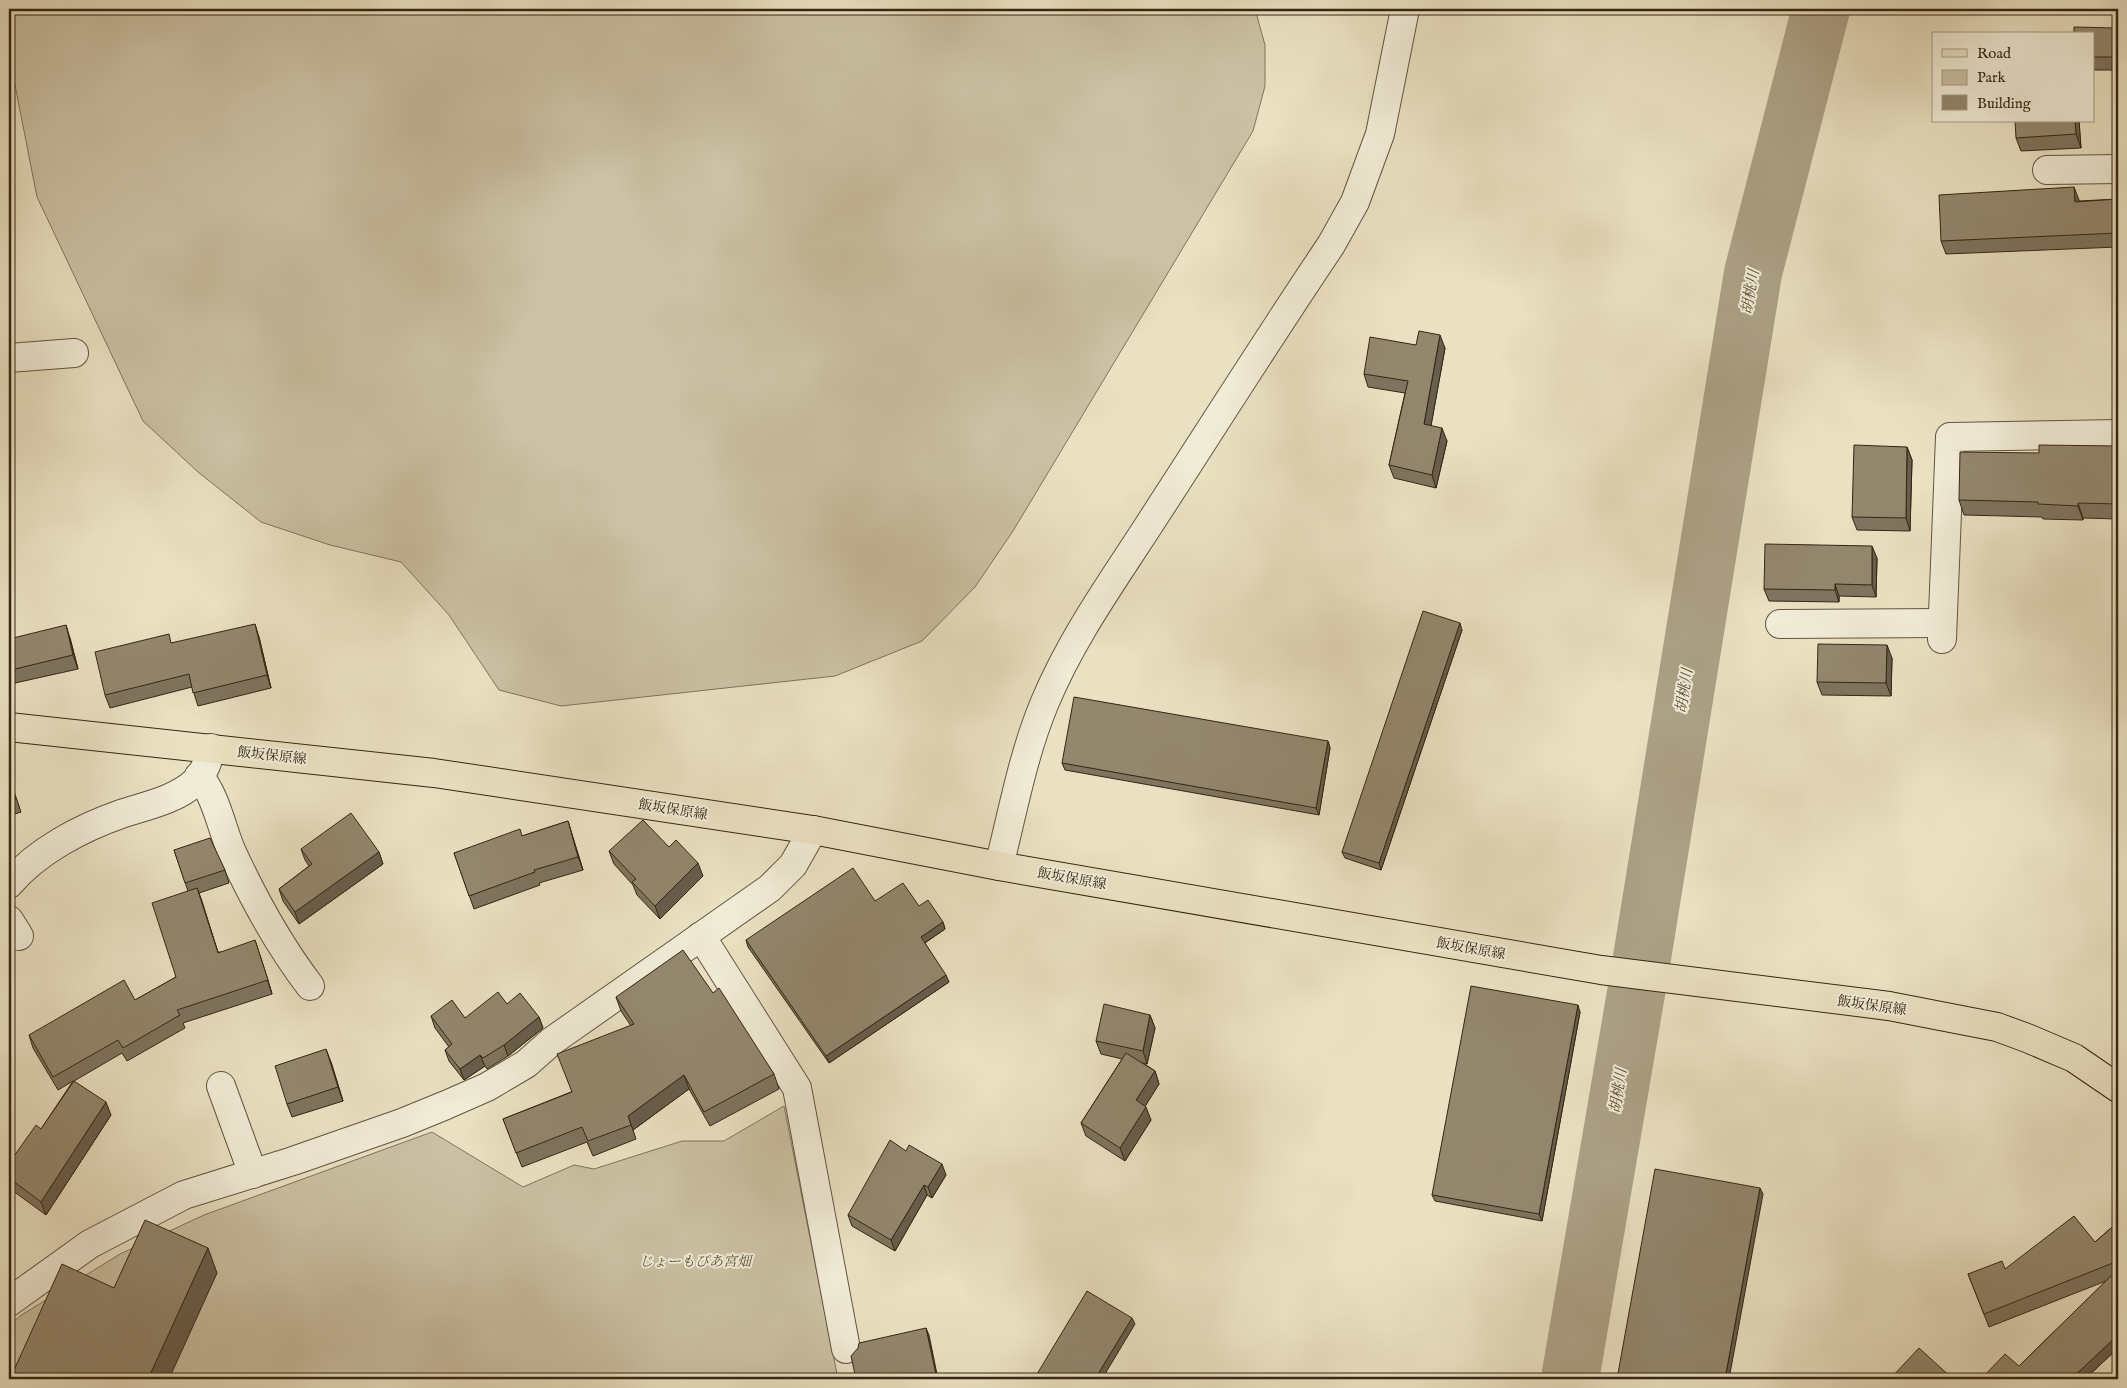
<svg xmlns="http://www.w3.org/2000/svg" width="2127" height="1388" font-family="'IM FELL English','Noto Serif JP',serif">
	<rect width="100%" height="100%" fill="#eae1c2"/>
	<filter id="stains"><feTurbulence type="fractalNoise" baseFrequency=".004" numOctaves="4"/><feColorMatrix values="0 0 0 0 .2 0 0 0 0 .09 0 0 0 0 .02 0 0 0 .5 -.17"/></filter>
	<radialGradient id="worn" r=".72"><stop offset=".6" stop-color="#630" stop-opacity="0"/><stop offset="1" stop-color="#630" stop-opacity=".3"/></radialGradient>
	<!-- green -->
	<g fill="#cbc1a4" stroke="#80745b">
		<path d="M9 9H1255L1265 45V86L1253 131 1013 531 975 587 922 641 835 676 561 706 499 690 449 615 401 562 330 545 261 522 198 472 143 421 37 197 14 80 9 73Z"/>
		<path d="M784 1106 838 1379H9V1326L20 1316 120 1254 204 1215 432 1132 523 1187 574 1165 594 1169 682 1141H724Z"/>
	</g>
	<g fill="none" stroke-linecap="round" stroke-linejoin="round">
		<!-- river -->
		<path stroke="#aca186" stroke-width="58" d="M1570 1379 1641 964 1753 273 1821 9"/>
		<!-- minor casing -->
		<g stroke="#62553e" stroke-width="30">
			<g id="minor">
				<path d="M2047 170 2118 169"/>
				<path d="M9 358 74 353"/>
				<path d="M1780 624 1942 623"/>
				<path d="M1942 639 1950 437 2118 434"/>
				<path d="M199 776C216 796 221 826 231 850 253 898 278 944 310 986"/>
				<path d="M999 866C1013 811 1023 754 1045 702 1073 635 1115 578 1154 517 1213 426 1271 334 1331 245L1355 202 1380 134 1405 9"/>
				<path d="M9 884C37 851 81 828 121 814 145 806 176 800 195 782 205 772 208 761 211 748"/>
				<path d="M9 920 19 936"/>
				<path d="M701 936 797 1088 846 1349"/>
				<path d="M221 1086 253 1174"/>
				<path d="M9 1302 90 1244 184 1195 293 1161 402 1123 446 1105 487 1087 526 1064 552 1041 770 888 793 865 813 830"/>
			</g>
		</g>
		<!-- major casing -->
		<g stroke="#352612" stroke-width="30">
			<path id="major" d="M9 727 434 773 813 830 999 866 1601 970 1889 1006 1997 1027 2027 1038 2074 1058 2118 1088"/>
		</g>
		<!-- minor -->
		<use href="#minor" stroke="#f1ecd7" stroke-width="28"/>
		<!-- major -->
		<use href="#major" stroke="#eae1c2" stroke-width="28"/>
	</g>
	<!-- wall -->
	<g fill="#7e745f" stroke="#352612">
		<path d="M2116 28 2118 33V70H2093V34Z"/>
		<path d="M2079 121 2081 148 2021 151 2016 138Z"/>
		<path d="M2118 199V247L1946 254 1941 241 2079 200V201Z"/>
		<path d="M1416 345 1445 348 1431 425 1447 441 1436 488 1394 478 1389 465 1405 393 1368 387 1364 374Z"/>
		<path d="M2118 446V519L2083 518V520L2043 519 2042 517 1964 515 1959 500 2039 453Z"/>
		<path d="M1907 447 1912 460 1910 531 1857 530 1852 517Z"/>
		<path d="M1877 558 1876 597 1839 596V602L1769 601 1764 589Z"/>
		<path d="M1462 630 1381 870 1345 858 1342 852Z"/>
		<path d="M259 637 271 688 198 706 192 687 110 708 105 695 172 643Z"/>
		<path d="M70 638 78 669 15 683 11 670Z"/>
		<path d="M1892 658 1891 696 1822 695 1817 682Z"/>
		<path d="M1328 741 1330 748 1319 815 1065 770 1062 763Z"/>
		<path d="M9 776 21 812 9 816Z"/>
		<path d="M568 821 583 870 539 883 540 885 474 909 454 853 522 836Z"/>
		<path d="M669 847 703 876 660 919 637 895 633 885 614 864 609 851Z"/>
		<path d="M301 849 379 852 383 864 299 924 283 901 279 889 309 866 305 860Z"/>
		<path d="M174 850 225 870 229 883 199 893 218 952 259 953 272 994 183 1023 185 1028 127 1061 122 1053 74 1081 111 1115 46 1215 9 1188V1163L41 1129 73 1081 58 1090 33 1048 29 1035 135 1000 176 977 188 891Z"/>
		<path d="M875 901 919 906 943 922 945 929 925 943 949 982 829 1063 748 947 746 940Z"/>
		<path d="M713 993 774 1074 779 1089 710 1126 689 1089 633 1130 636 1139 593 1156 587 1142 522 1167 503 1119 571 1092 631 1026 621 1011 616 997Z"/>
		<path d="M507 1004 539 1017 543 1028 508 1056 487 1069 485 1066 464 1080 449 1061 445 1050 449 1047 435 1028 431 1016 465 1018Z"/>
		<path d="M1580 1012 1542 1221 1435 1201 1432 1195Z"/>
		<path d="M1150 1015 1155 1028 1147 1064 1143 1063 1155 1071 1159 1084 1145 1106 1151 1120 1125 1161 1086 1136 1081 1123 1122 1059 1101 1054 1096 1041Z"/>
		<path d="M331 1062 343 1101 292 1117 287 1104Z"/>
		<path d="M906 1151 946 1175 932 1198 927 1195 895 1251 852 1226 848 1215Z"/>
		<path d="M2118 1222V1348L2085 1379H1981L2019 1366 2106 1281 1989 1327 1968 1274 2005 1269 2095 1242Z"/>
	</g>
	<!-- shaded-wall -->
	<g fill="#675e4d" stroke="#352612">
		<path d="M2116 28 2118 33V64L2116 57Z"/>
		<path d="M2075 121H2079L2081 148 2076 134Z"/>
		<path d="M2074 187 2079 200 2080 215 2075 202Z"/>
		<path d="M1440 335 1445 348 1429 437 1424 424Z"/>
		<path d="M1442 428 1447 441 1436 488 1432 475Z"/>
		<path d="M1907 447 1912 460 1910 531 1906 518Z"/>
		<path d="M2078 503 2083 518V520L2078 506Z"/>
		<path d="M1872 546 1877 558 1876 597 1872 585Z"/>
		<path d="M1835 584 1839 596V602L1835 590Z"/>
		<path d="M1460 623 1462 630 1381 870 1379 863Z"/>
		<path d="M255 624 259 637 271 688 267 675Z"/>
		<path d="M66 625 70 638 78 669 73 655Z"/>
		<path d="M1887 645 1892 658 1891 696 1886 683Z"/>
		<path d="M1328 741 1330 748 1319 815 1316 808Z"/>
		<path d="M568 821 572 835 583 870 578 857Z"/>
		<path d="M379 852 383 864 299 924 295 912Z"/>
		<path d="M698 863 703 876 660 919 655 906Z"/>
		<path d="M197 888 202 901 222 966 218 953Z"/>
		<path d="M943 922 945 929 923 944 921 937Z"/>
		<path d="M255 940 259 953 272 994 268 980Z"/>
		<path d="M946 975 949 982 829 1063 826 1056Z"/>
		<path d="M1578 1005 1580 1012 1542 1221 1539 1214Z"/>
		<path d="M1150 1015 1155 1028 1147 1064 1143 1051Z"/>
		<path d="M539 1017 543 1028 508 1056 504 1045Z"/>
		<path d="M326 1049 331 1062 343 1101 338 1087Z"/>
		<path d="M480 1055 485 1066 464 1080 460 1069Z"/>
		<path d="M1155 1071 1159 1084 1141 1113 1136 1100Z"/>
		<path d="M684 1075 689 1089 633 1130 628 1116Z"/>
		<path d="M106 1102 111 1115 46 1215 41 1202Z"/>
		<path d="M1146 1107 1151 1120 1125 1161 1120 1148Z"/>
		<path d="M942 1164 946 1175 932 1198 928 1187Z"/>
		<path d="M924 1185 927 1195 895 1251 891 1240Z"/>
		<path d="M1760 1188 1763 1194 1729 1379H1725Z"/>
		<path d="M208 1248 217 1273 169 1379H148Z"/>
		<path d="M1132 1318 1135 1324 1102 1379H1095Z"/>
		<path d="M926 1328 929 1335 938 1379H937Z"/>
		<path d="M2118 1335V1348L2085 1379H2071Z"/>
	</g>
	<!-- building -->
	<g fill="#93876e" stroke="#352612">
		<path d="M2074 27 2116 28V57H2093V34H2074Z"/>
		<path d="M2015 121H2075L2076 134 2016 138Z"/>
		<path d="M2074 187 2075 202 2118 199V233L1941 241 1939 195Z"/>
		<path d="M1419 331 1440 335 1424 424 1442 428 1432 475 1389 465 1408 381 1364 374 1370 337 1416 345Z"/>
		<path d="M1854 445 1907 447 1906 518 1852 517Z"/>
		<path d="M2039 445 2118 446V504L2078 503V506L2038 504V502L1959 500 1960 452 2039 453Z"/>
		<path d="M1765 544 1872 546V585L1835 584V590L1764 589Z"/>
		<path d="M1423 611 1460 623 1379 863 1342 852Z"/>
		<path d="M255 624 267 675 193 693 189 674 105 695 95 652 169 634 171 643Z"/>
		<path d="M66 625 73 655 11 670 9 663V639Z"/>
		<path d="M1818 644 1887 645 1886 683 1817 682Z"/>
		<path d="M1074 697 1328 741 1316 808 1062 763Z"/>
		<path d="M9 777 16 799 9 802Z"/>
		<path d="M351 813 379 852 295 912 279 889 312 864 301 849Z"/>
		<path d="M643 820 669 847 676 840 698 863 655 906 632 882 636 879 609 851Z"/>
		<path d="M568 821 578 857 534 870 535 872 469 896 454 853 520 829 522 836Z"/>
		<path d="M210 838 225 870 185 883 174 850Z"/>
		<path d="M853 868 875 901 903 883 919 906 928 900 943 922 921 937 946 975 826 1056 746 940Z"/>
		<path d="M197 888 218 953 255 940 268 980 177 1010 180 1015 123 1048 118 1040 53 1077 29 1035 124 980 135 1000 176 977 152 903Z"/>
		<path d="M683 950 713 993 719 988 774 1074 704 1112 684 1075 628 1116 631 1125 588 1141 582 1127 516 1153 503 1119 572 1092 557 1054 634 1024 616 997Z"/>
		<path d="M1471 986 1578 1005 1539 1214 1432 1195Z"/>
		<path d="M498 992 507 1004 520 993 539 1017 504 1045 483 1058 480 1055 460 1069 445 1050 452 1044 431 1016 452 1000 465 1018Z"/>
		<path d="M1104 1004 1150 1015 1143 1051 1096 1041Z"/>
		<path d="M326 1049 338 1087 287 1104 275 1066Z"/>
		<path d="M1126 1053 1155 1071 1136 1100 1146 1107 1120 1148 1081 1123Z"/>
		<path d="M74 1081 106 1102 41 1202 9 1178V1163L36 1125 41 1129Z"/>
		<path d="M890 1140 906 1151 909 1145 942 1164 928 1187 924 1185 891 1240 848 1215Z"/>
		<path d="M1655 1169 1760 1188 1725 1379H1617Z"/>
		<path d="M2074 1216 2095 1242 2118 1222V1261L1984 1314 1968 1274 2002 1261 2005 1269Z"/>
		<path d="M145 1220 208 1248 148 1379H10L62 1264 114 1288Z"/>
		<path d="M2118 1269V1335L2071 1379H1981L2005 1354 2019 1366Z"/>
		<path d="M1087 1291 1132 1318 1095 1379H1034Z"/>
		<path d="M926 1328 937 1379H856L851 1356 858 1348 859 1343Z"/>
		<path d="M1919 1348 1953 1379H1890Z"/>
	</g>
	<g text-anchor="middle" stroke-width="4" stroke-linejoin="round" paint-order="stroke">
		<!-- street labels -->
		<g font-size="14" fill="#352612" stroke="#f1ecd7">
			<text transform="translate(272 755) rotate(6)" y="5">飯坂保原線</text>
			<text transform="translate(673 809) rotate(9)" y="5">飯坂保原線</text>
			<text transform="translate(1072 878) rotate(10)" y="5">飯坂保原線</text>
			<text transform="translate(1471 948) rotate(10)" y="5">飯坂保原線</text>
			<text transform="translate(1872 1005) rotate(8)" y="5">飯坂保原線</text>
		</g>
		<!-- park labels -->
		<g font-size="14" font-style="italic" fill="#5a4d36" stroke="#f1ecd7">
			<text x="695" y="1266">じょーもぴあ宮畑</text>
		</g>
		<!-- water labels -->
		<g font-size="15" font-style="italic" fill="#594b35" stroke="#f1ecd7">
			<text transform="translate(1750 292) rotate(-80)" y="5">胡桃川</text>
			<text transform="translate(1684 691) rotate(-81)" y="5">胡桃川</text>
			<text transform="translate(1618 1091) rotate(-81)" y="5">胡桃川</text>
		</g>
	</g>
	<!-- margin -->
	<rect width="2127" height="1388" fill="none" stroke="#eae1c2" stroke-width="30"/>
	<rect x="10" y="10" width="2107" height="1368" fill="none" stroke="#352612" stroke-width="2.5"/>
	<rect x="15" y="15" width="2097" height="1358" fill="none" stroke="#352612"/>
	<!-- legend -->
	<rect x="1932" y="32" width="162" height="90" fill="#f1ecd7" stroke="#a69d88"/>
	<rect x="1942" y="49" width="25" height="8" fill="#eae1c2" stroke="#a69d88"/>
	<text x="1977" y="58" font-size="15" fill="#352612">Road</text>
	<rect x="1942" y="70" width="25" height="15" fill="#cbc1a4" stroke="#a69d88"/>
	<text x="1977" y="82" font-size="15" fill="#352612">Park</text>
	<rect x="1942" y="95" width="25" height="15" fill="#93876e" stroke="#a69d88"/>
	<text x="1977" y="108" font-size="15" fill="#352612">Building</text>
	<rect width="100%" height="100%" filter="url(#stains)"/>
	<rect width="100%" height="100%" fill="url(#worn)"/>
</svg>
